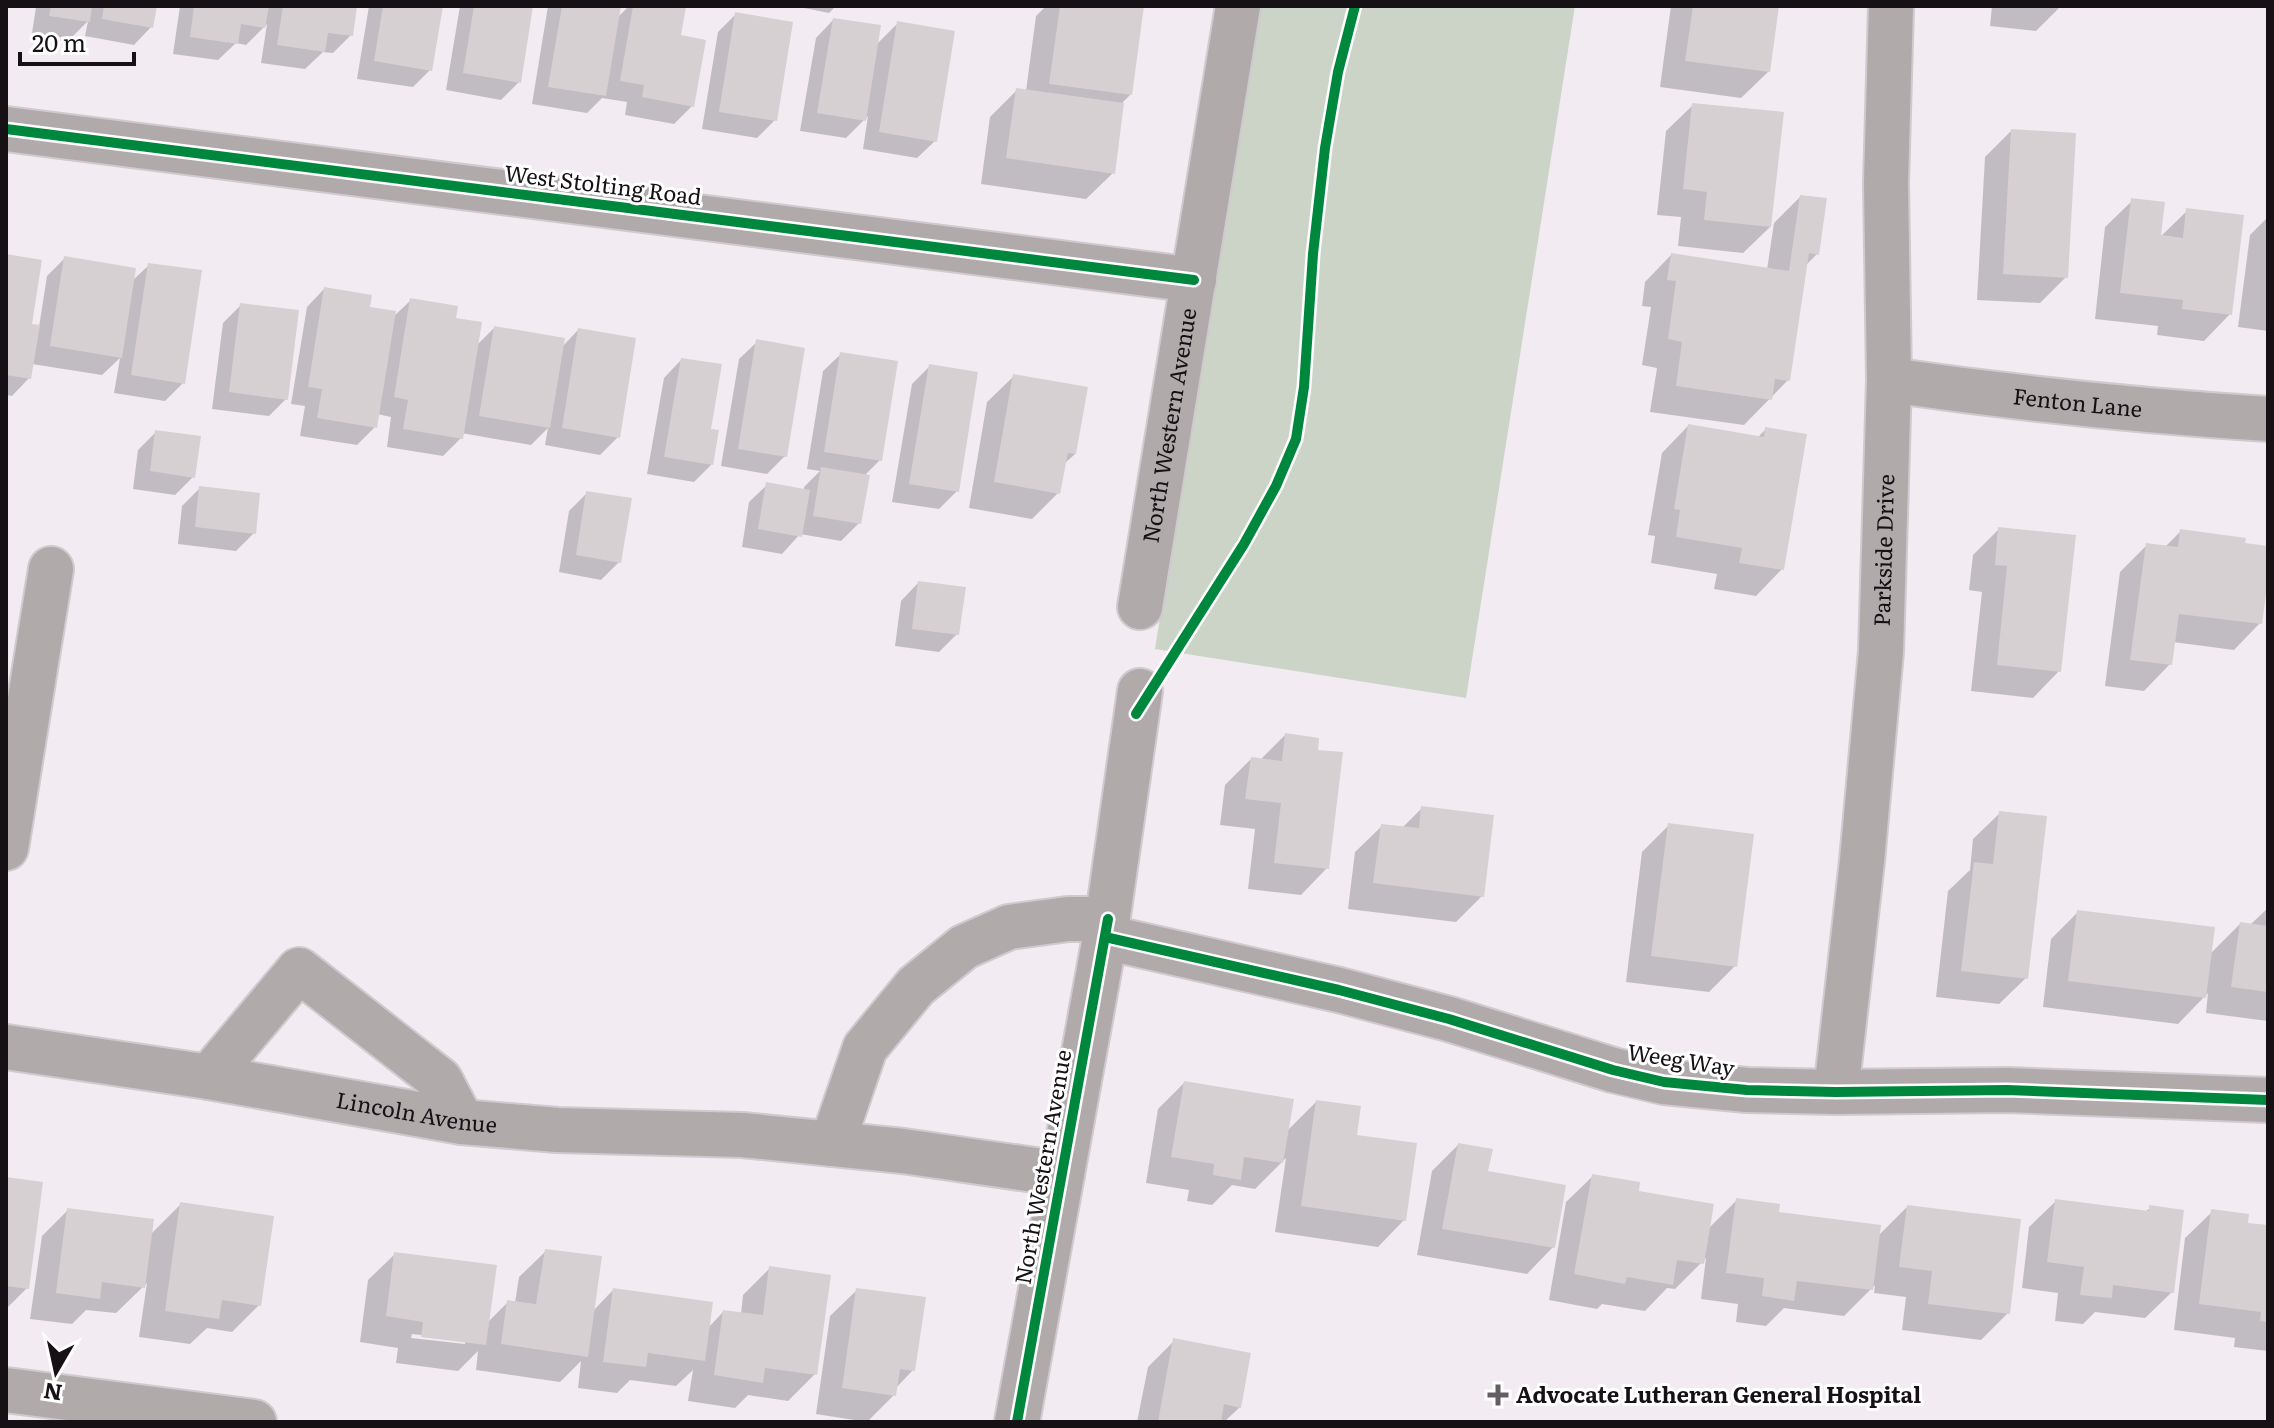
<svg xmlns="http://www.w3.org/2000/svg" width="2274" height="1428" font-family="Literata,serif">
	<rect width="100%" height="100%" fill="#f2ecf2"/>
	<!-- green -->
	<path fill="#ccd4c8" d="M1258 6H1575L1466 698 1155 649Z"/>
	<!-- shadow -->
	<g fill="#0003" fill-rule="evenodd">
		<path d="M27 6H155L151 27 134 45 85 36 88 21 70 39 32 33 36 7Z"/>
		<path d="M180 6H355L351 35 333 53 323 52 305 69 261 63 267 24 246 45 236 43 218 60 173 54Z"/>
		<path d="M369 6H441L430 70 413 87 357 79Z"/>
		<path d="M460 6H531L519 82 501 100 446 90Z"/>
		<path d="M548 6H619L617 18 629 6H671L684 8 679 36 692 106 674 124 625 115 627 102 602 98 587 113 532 104Z"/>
		<path d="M794 6H836L829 13Z"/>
		<path d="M1046 6H1142L1130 95 1123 102 1113 173 1086 199 981 184 990 117 1017 90 1026 91 1036 16Z"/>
		<path d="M1671 6H1777L1768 72 1741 98 1660 87Z"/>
		<path d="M1992 6H2061L2036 31 1990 26Z"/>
		<path d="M736 14 775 120 757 138 702 129 718 32Z"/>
		<path d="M833 20 876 45 898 23 935 141 917 158 863 149 868 116 846 138 800 131 816 38Z"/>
		<path d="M1693 105 1770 227 1743 253 1678 246 1681 217 1657 215 1666 131Z"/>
		<path d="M2011 131 2066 277 2040 303 1977 300 1985 157Z"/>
		<path d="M1800 197 1817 254 1805 266 1788 380 1744 425 1650 412 1657 368 1642 365 1651 307 1642 306 1645 282 1671 255 1767 270 1774 223Z"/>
		<path d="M2132 201 2158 239 2187 211 2230 314 2204 341 2157 335 2158 326 2095 319 2105 227Z"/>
		<path d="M2268 217V331L2238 327 2250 235Z"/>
		<path d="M6 256 30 325 39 327 47 276 65 258 132 281 149 265 183 383 165 401 114 393 120 358 102 375 32 364 29 378 12 396 6 395Z"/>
		<path d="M324 289 392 318 411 300 454 319 475 347 494 328 562 347 578 330 618 437 600 455 545 445 548 428 531 445 461 433V438L443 456 387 447 391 417 377 414 375 427 357 445 300 436 305 406 291 404 307 307Z"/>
		<path d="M241 305 286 399 269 416 212 409 223 323Z"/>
		<path d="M757 342 785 456 767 474 721 466 739 359Z"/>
		<path d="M841 354 880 460 864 476 859 523 841 541 800 534 782 554 742 547 749 502 767 485 804 491V487L820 471 807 469 823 371Z"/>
		<path d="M681 360 712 464 694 482 647 474 664 378Z"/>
		<path d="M930 366 957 491 939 509 892 502 912 384Z"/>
		<path d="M1014 376 1075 454 1063 465 1058 493 1032 519 969 508 987 402Z"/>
		<path d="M1688 426 1757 438 1766 429 1782 569 1756 596 1714 589 1717 574 1651 563 1655 536 1648 535 1662 453Z"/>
		<path d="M156 432 193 477 175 495 133 489 138 450Z"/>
		<path d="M200 488 254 533 236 551 178 544 182 506Z"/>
		<path d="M587 493 619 562 601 580 559 572 569 511Z"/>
		<path d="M1999 529 2059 671 2033 698 1971 691 1982 592 1969 590 1973 555Z"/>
		<path d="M2181 531 2268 548V564L2260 623 2234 650 2173 642 2170 664 2144 691 2105 686 2120 572 2147 545 2165 547Z"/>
		<path d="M918 583 957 634 939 652 895 646 901 601Z"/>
		<path d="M1285 735 1327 868 1301 895 1248 889 1255 829 1220 825 1225 785 1251 759 1260 760Z"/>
		<path d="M1422 808 1482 896 1456 922 1348 909 1355 852 1382 826 1402 828Z"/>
		<path d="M2000 813 2026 978 1999 1004 1936 997 1948 891 1970 870 1973 839Z"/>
		<path d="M1669 825 1735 966 1709 992 1626 982 1642 852Z"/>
		<path d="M2268 908V1021L2206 1013 2208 993 2178 1024 2043 1007 2051 939 2078 912 2209 955 2240 924 2250 925Z"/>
		<path d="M1184 1083 1286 1132 1316 1102 1355 1136 1404 1220 1378 1247 1275 1232 1286 1158 1255 1189 1232 1185 1212 1205 1187 1201 1189 1190 1146 1183 1158 1109Z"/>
		<path d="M1458 1145 1553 1247 1527 1274 1417 1255 1432 1171Z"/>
		<path d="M1593 1176 1637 1192 1707 1230 1737 1200 1776 1214 1877 1237 1907 1207 2008 1313 1981 1340 1902 1330 1906 1297 1874 1293 1875 1285 1844 1316 1784 1308 1766 1326 1736 1322 1738 1304 1701 1299 1706 1258 1675 1289 1667 1288 1645 1311 1602 1304 1597 1309 1549 1300 1566 1202Z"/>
		<path d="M6 1179 27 1288 6 1309Z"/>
		<path d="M2056 1201 2145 1212 2150 1208 2172 1292 2145 1318 2095 1312 2083 1324 2055 1321 2058 1293 2022 1288 2029 1227Z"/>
		<path d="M181 1204 259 1305 232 1332 207 1328 190 1344 139 1337 147 1283 116 1313 86 1310 72 1324 30 1319 42 1236 68 1210 150 1235Z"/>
		<path d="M2212 1212 2246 1225 2268 1227V1351L2234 1347 2235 1338 2174 1330 2185 1238Z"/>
		<path d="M546 1251 593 1311 613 1290 707 1329 723 1312 741 1314 743 1295 770 1268 815 1374 788 1401 748 1395 735 1408 688 1401 693 1370 676 1386 630 1380 617 1393 578 1388 581 1361 560 1382 476 1370 478 1351 458 1371 396 1363 398 1348 360 1342 368 1280 395 1254 487 1323 508 1302 515 1303 519 1277ZM412 1334 465 1340V1344L411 1338Z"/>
		<path d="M857 1290 913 1370 895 1389 894 1395 867 1422 816 1414 830 1316Z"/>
		<path d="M1174 1341 1240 1407 1224 1422H1137L1148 1367Z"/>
	</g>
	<!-- building -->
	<g fill="#d6d0d2">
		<path d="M51 6H92L90 22 49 16Z"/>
		<path d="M104 6H157L153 28 102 19Z"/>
		<path d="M194 6H269L265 28 241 24 238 44 190 37Z"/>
		<path d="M283 6H357L353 36 328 33 325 52 277 45Z"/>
		<path d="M383 6H443L432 71 374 61Z"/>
		<path d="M474 6H533L521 83 463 73Z"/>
		<path d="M562 6H621L606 96 548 87Z"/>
		<path d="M633 6 686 7 681 35 706 40 694 107 642 97 644 85 620 81Z"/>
		<path d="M1060 6H1144L1132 95 1049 84Z"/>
		<path d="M1693 6H1779L1770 72 1685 61Z"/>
		<path d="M735 12 793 22 777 121 719 112Z"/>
		<path d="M833 18 881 25 866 121 817 113Z"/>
		<path d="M897 21 955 31 937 142 879 132Z"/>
		<path d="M1016 88 1124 103 1115 174 1006 158Z"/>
		<path d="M1692 103 1784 112 1771 227 1704 220 1707 192 1683 189Z"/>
		<path d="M2011 129 2076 133 2068 278 2003 274Z"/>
		<path d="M1800 195 1827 198 1819 255 1809 253 1790 381 1775 379 1772 400 1676 386 1682 342 1668 339 1676 281 1667 280 1671 253 1789 271Z"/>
		<path d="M2131 198 2165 202 2161 235 2183 238 2186 208 2244 215 2232 315 2182 309 2183 300 2120 293Z"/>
		<path d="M6 254 42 260 32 324 40 325 31 379 6 375Z"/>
		<path d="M64 256 136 268 122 358 50 346Z"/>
		<path d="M148 263 202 270 185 384 131 375Z"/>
		<path d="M324 287 372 295 370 307 396 311 377 428 317 418 322 389 308 387Z"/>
		<path d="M410 298 458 306 456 318 482 322 463 439 403 429 408 400 394 397Z"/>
		<path d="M240 303 299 310 288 400 229 392Z"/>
		<path d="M494 326 565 338 550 428 479 416Z"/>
		<path d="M578 328 636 338 620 438 562 428Z"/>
		<path d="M756 339 805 348 787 457 738 449Z"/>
		<path d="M840 352 898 361 882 461 824 452Z"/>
		<path d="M681 358 722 364 711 429 719 430 713 465 664 457Z"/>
		<path d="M929 364 978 372 959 492 909 484Z"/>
		<path d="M1013 374 1088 387 1076 454 1068 453 1060 494 994 482Z"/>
		<path d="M1688 424 1764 437 1765 427 1807 434 1784 570 1739 563 1742 548 1676 537 1680 510 1674 509Z"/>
		<path d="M155 430 201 436 195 478 150 471Z"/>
		<path d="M821 467 870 475 861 524 813 516Z"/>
		<path d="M766 482 810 490 802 537 758 529Z"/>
		<path d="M199 486 260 493 256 534 195 527Z"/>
		<path d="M586 491 632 498 621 563 576 555Z"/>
		<path d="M1998 527 2076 535 2061 672 1997 665 2007 566 1995 565Z"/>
		<path d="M2180 529 2246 538 2245 543 2268 546V579L2262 624 2179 614 2172 665 2130 660 2146 543 2178 547Z"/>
		<path d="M918 581 966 587 959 635 912 629Z"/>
		<path d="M1285 733 1319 738 1318 750 1343 752 1329 869 1274 863 1281 803 1245 799 1251 757 1282 761Z"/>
		<path d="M1421 806 1494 815 1484 897 1373 883 1381 824 1419 828Z"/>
		<path d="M1999 811 2047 816 2028 979 1961 971 1974 862 1993 864Z"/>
		<path d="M1668 823 1754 834 1737 967 1651 956Z"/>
		<path d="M2077 910 2215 927 2206 998 2068 981Z"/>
		<path d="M2240 922 2268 926V992L2231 987Z"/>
		<path d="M1184 1081 1294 1099 1283 1163 1244 1157 1241 1180 1213 1175 1214 1164 1171 1157Z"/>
		<path d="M1316 1100 1361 1106 1357 1135 1417 1143 1406 1221 1301 1206Z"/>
		<path d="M1458 1143 1493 1149 1488 1171 1566 1185 1555 1248 1442 1229Z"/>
		<path d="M1592 1174 1640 1182 1639 1191 1714 1204 1704 1264 1677 1260 1673 1285 1627 1277 1625 1284 1574 1274Z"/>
		<path d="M6 1177 43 1182 29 1289 6 1286Z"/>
		<path d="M1736 1198 1780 1204 1779 1212 1881 1225 1873 1290 1797 1281 1794 1301 1762 1296 1764 1278 1726 1273Z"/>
		<path d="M2055 1199 2149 1211V1205L2184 1210 2174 1293 2113 1285 2112 1298 2080 1295 2084 1267 2047 1262Z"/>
		<path d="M180 1202 274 1216 261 1306 222 1300 219 1319 165 1311Z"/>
		<path d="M1907 1205 2021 1219 2010 1314 1928 1304 1932 1271 1899 1267Z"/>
		<path d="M67 1208 154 1219 145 1288 102 1282 100 1299 56 1293Z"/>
		<path d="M2211 1209 2249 1214 2248 1223 2268 1225V1322L2260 1321 2261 1312 2199 1304Z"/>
		<path d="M545 1249 602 1256 588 1357 501 1344 507 1300 536 1304Z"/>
		<path d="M394 1252 497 1265 486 1345 421 1337 423 1322 386 1316Z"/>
		<path d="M769 1266 831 1275 817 1375 765 1368 763 1383 714 1375 723 1310 763 1315Z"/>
		<path d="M613 1288 713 1302 705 1361 648 1353 646 1367 603 1362Z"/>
		<path d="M856 1288 926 1297 915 1371 900 1369 896 1396 842 1388Z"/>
		<path d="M1173 1338 1251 1353 1241 1408 1224 1404 1221 1422H1158Z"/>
	</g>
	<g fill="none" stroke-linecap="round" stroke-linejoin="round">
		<!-- minor casing -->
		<g stroke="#cecace" stroke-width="48">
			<g id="minor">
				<path d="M6 129 1194 280"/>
				<path id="s1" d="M1889 380C2015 398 2141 411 2268 419"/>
				<path id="s2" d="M1140 607 1238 6"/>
				<path d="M6 848 51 569"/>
				<path d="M1105 937 1339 990 1449 1019 1613 1070 1664 1082 1747 1090 1836 1092 2007 1090 2268 1100"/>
				<path id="s3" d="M6 1047 209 1077 462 1122 557 1130 742 1135 903 1151 1062 1174"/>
				<path d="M209 1077 299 970 440 1080 462 1122"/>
				<path id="s4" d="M1836 1092 1862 861 1881 651 1889 380 1886 183 1891 6"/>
				<path d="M832 1144 865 1048 916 986 964 947 1009 927 1068 919H1108"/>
				<path d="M6 1390 254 1422"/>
				<path d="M1017 1422 1105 937 1140 691"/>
			</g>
		</g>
		<!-- minor -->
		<use href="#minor" stroke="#b0aaab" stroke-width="44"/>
		<!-- cycleway casing -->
		<g stroke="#fff" stroke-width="15">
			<g id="cycleway">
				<path d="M6 129 1194 280"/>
				<path d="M1136 714 1244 544 1276 486 1296 439 1304 387 1313 254 1325 148 1338 72 1355 6"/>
				<path d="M1105 937 1339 990 1449 1019 1613 1070 1664 1082 1747 1090 1836 1092 2007 1090 2268 1100"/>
				<path d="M1017 1422 1108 919"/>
			</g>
		</g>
		<!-- cycleway -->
		<use href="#cycleway" stroke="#00873e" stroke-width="10"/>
	</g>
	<!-- markers -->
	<path fill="#625e62" stroke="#fff" stroke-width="3" d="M1494 1383h8v8h8v8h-8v8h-8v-8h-8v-8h8z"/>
	<g text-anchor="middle" stroke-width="6" stroke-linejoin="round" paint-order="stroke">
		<!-- street labels -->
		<g font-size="22" fill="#151115" stroke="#fff">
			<text transform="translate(603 185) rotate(7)" y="8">West Stolting Road</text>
			<text dy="8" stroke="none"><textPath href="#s1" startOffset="190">Fenton Lane</textPath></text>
			<text dy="8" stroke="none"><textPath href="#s2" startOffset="184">North Western Avenue</textPath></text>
			<text dy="8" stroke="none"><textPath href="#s4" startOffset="544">Parkside Drive</textPath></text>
			<text transform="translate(1681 1060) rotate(9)" y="8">Weeg Way</text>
			<text dy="8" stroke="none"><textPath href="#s3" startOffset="416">Lincoln Avenue</textPath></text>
			<text transform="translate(1043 1167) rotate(-80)" y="8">North Western Avenue</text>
		</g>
		<!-- poi labels -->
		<g font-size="22" font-weight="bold" fill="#151115" stroke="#fff" text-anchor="start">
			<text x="1516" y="1403">Advocate Lutheran General Hospital</text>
		</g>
	</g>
	<!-- border -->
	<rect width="2274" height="1428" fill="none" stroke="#151115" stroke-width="16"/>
	<!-- north arrow -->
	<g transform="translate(56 1372) rotate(189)" stroke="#ffffff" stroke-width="6" paint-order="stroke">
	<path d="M0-6L14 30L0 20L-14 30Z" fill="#151115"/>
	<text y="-12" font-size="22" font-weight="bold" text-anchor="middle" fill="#151115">N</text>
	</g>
	<!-- scale -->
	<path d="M20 52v12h114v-12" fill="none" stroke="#151115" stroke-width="4"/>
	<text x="32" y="52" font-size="24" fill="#151115" stroke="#ffffff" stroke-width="6" paint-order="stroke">20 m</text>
</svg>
